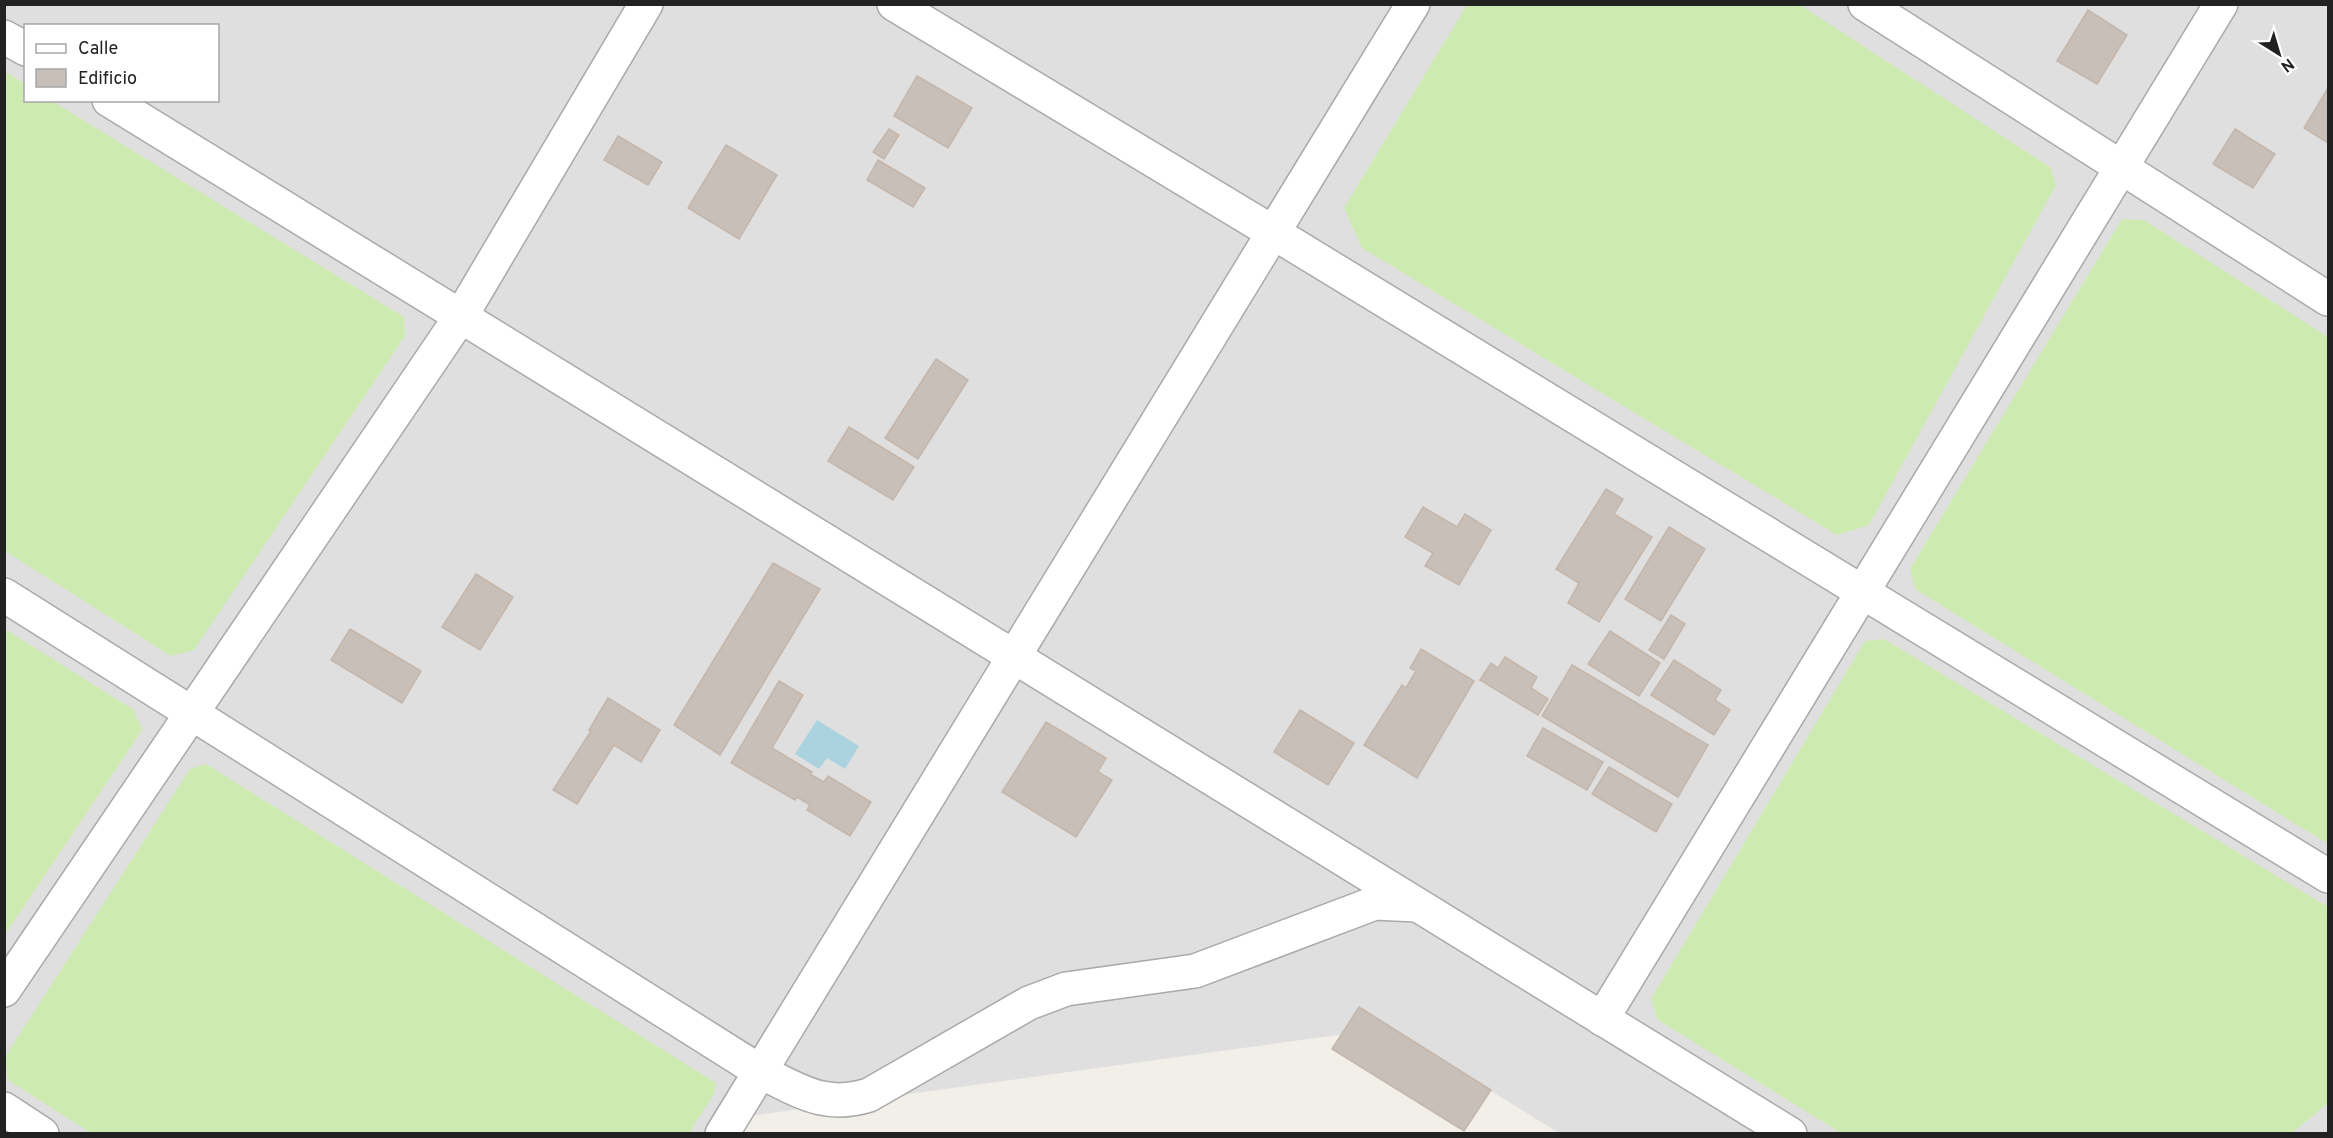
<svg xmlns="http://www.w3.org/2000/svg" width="2333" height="1138" font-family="Overpass,sans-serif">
	<rect width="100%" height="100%" fill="#f2efe9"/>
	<!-- residential -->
	<path fill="#e0dfdf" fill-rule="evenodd" d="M5 5H2328V1133H1559L1389 1028 749 1116 737 1133 5 1134ZM26 26H218V100H26Z"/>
	<!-- grass -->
	<g fill="#cdebb0">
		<path d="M1467 5H1800L2050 167 2056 185 1869 525 1837 535 1362 248 1344 208Z"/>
		<path d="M4 71 25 84 26 100 52 101 404 317 405 336 194 650 171 656 5 551Z"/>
		<path d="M2122 219 2144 220 2328 337V844L1915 589 1910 569Z"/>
		<path d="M5 629 134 710 142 730 5 935Z"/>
		<path d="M1884 639 2328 907V1103L2292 1133H1841L1658 1020 1651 999 1865 641Z"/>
		<path d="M206 764 716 1083 714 1094 689 1133H91L8 1080 5 1057 190 769Z"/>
	</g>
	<!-- water -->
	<path fill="#aad3df" d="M817 720 859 746 845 769 827 758 819 769 795 754Z"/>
	<!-- building -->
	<g fill="#c7bfb8" stroke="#c4b6ab" stroke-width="1.5">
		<path d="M2088 10 2127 35 2097 84 2057 61Z"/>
		<path d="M917 76 972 108 948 148 894 116Z"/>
		<path d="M2328 88V143L2304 128Z"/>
		<path d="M889 129 899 135 884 159 873 152Z"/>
		<path d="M2235 129 2275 154 2253 188 2213 164Z"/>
		<path d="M618 136 662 162 648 185 604 160Z"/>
		<path d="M726 145 777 175 739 239 688 208Z"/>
		<path d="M878 160 925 188 913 207 867 180Z"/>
		<path d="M936 359 968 380 918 459 885 438Z"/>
		<path d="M849 427 914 467 893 500 828 461Z"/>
		<path d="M1606 489 1623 499 1614 514 1652 537 1599 622 1568 603 1579 583 1556 569Z"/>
		<path d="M1423 507 1457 527 1465 514 1491 530 1459 585 1425 566 1433 553 1405 537Z"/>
		<path d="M1669 527 1705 549 1661 621 1625 599Z"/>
		<path d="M773 563 820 589 720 755 674 725Z"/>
		<path d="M476 574 513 597 480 650 442 627Z"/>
		<path d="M1671 615 1685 624 1664 659 1649 650Z"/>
		<path d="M350 629 421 671 402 703 331 660Z"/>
		<path d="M1610 631 1660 663 1639 696 1588 664Z"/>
		<path d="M1421 649 1474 681 1417 778 1364 745 1402 685 1406 688 1416 671 1410 668Z"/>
		<path d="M1505 657 1537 677 1531 688 1548 699 1538 715 1480 680 1491 663 1498 668Z"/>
		<path d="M1674 660 1721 690 1715 700 1730 710 1714 735 1651 695Z"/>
		<path d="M1572 665 1708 745 1678 797 1542 716Z"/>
		<path d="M779 681 803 695 772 748 812 772 810 774 824 782 828 776 871 802 850 836 807 810 810 805 797 797 795 800 731 763Z"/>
		<path d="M608 698 660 730 641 762 614 745 577 804 553 790 591 731 589 730Z"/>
		<path d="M1300 710 1354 743 1328 785 1274 752Z"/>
		<path d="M1046 722 1106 758 1098 772 1112 780 1076 837 1002 792Z"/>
		<path d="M1543 728 1603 762 1587 790 1527 756Z"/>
		<path d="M1609 767 1672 804 1656 832 1592 794Z"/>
		<path d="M1359 1007 1491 1090 1464 1131 1332 1049Z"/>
	</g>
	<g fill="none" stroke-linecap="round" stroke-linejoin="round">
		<!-- minor casing -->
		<g stroke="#a9a9a9" stroke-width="36">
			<g id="minor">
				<path d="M894 4 1274 233 2328 876"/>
				<path d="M1865 4 2328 299"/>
				<path d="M4 37 26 49"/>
				<path d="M109 100 1790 1134"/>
				<path d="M4 595 761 1072C800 1091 825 1109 869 1095L1029 1003 1066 989 1195 971 1375 903 1417 905"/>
				<path d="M4 990 461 316 646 4"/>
				<path d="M1602 1019 2221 4"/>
				<path d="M4 1109 42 1134"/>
				<path d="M722 1134 1413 4"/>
			</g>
		</g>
		<!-- minor -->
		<use href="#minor" stroke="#fff" stroke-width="33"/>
	</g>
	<!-- border -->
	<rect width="2333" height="1138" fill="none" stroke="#222222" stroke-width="12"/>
	<!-- legend -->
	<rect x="24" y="24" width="195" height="78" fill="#ffffff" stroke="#a7a7a7" stroke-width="1.5"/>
	<rect x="36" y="44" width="30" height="9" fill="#ffffff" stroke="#a7a7a7" stroke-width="1.5"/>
	<text x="78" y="54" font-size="18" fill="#222222">Calle</text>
	<rect x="36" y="69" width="30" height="18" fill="#c7bfb8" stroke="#a7a7a7" stroke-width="1.5"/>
	<text x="78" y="84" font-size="18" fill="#222222">Edificio</text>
	<!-- north arrow -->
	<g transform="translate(2279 54) rotate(143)" stroke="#ffffff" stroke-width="4.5" paint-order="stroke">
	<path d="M0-4.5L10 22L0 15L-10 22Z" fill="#222222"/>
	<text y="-9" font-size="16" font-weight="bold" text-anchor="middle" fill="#222222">N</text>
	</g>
</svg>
